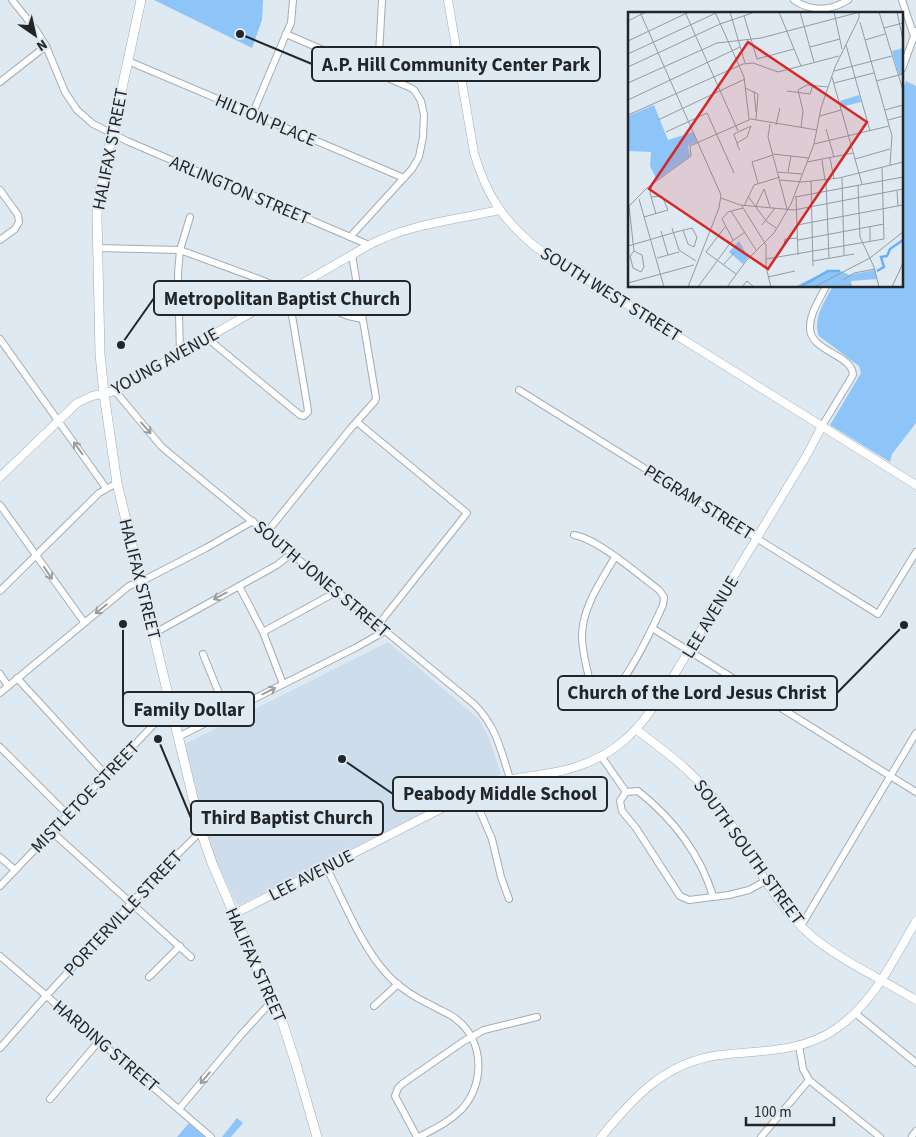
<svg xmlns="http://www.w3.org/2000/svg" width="916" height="1137" font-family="'Source Sans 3',sans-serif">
	<rect width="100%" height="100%" fill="#dfe9f2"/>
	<!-- built -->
	<path fill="#ceddec" d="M388 642 479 719 489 738 501 774 238 906 215 859 206 829 185 744Z"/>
	<!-- green -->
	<g fill="#8dc5f9">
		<path d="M154 0H263L262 20 252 48Z"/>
		<path d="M906 81 916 86V423L892 454 890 462 830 425 861 373 859 366 819 336C812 319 825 301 833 286H902V91Z"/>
		<path d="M237 1118 243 1123 231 1137H222Z"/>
		<path d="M189 1123 205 1137H177Z"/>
	</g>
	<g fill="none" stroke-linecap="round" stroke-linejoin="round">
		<!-- minor casing -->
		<g stroke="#a3acb5" stroke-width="8">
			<g id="minor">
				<path d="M12 0 36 30 46 46 65 92 77 110 93 124 127 141 369 245"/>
				<path d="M794 0C811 12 831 11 848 0"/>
				<path d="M902 0 914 36"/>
				<path d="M286 34 411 88 415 91 421 101 424 115 423 137 419 157 412 169 350 237"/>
				<path d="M128 61 404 178"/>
				<path d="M902 69 916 31"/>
				<path d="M378 73 382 0"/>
				<path d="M0 82 46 46"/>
				<path d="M252 115 286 34 291 23 293 0"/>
				<path d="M0 190 18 215 19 222 15 229 0 240"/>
				<path d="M97 248 180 250 259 279 348 316 362 319"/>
				<path d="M207 338 300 415 304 416 308 412 307 404 288 292"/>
				<path d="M0 339 106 488"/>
				<path d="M180 354 178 273 180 250 190 217"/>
				<path d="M519 390 878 614 916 552"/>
				<path d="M115 391 161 446 169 453 474 704C496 726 501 750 510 779"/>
				<path d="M357 422 467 513 378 625"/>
				<path d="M822 426 853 375C853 354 809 352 810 327 810 313 820 299 826 286"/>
				<path d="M0 505 84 622"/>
				<path d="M267 532 351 428 375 401 376 398 352 255"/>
				<path d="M574 535C598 539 639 575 659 590L664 597 663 605C653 627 624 691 602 700L595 698 593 694C589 676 582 655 582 636 582 608 601 581 615 557"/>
				<path d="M239 586 263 632 283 684"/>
				<path d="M0 591 99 493 117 483"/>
				<path d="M652 628 916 792"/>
				<path d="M263 632 338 591"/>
				<path d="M153 634 277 565 292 553"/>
				<path d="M203 654 227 713"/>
				<path d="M0 674 8 686"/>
				<path d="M17 678 106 775"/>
				<path d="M0 693 129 586 146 579 206 548 253 521"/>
				<path d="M178 737 357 647 385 631"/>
				<path d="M0 747 68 815"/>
				<path d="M601 756 626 792 620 801 622 811 636 828 680 896 689 900 729 895 749 890 767 880"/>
				<path d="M626 792 638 791C672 818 700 854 713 896"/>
				<path d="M472 793 492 839 501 877 509 899"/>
				<path d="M52 832 191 957"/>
				<path d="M0 857 15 870"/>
				<path d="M326 867C344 901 360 944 386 973 399 988 416 998 433 1006 441 1011 449 1013 456 1019 485 1041 485 1085 461 1110 449 1122 434 1129 419 1137"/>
				<path d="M0 886 158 720 172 712"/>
				<path d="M801 926 916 733"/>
				<path d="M0 956 211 1137"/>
				<path d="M149 977 180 946"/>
				<path d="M374 1006 398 984"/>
				<path d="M855 1013 916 1063"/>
				<path d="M799 1046 803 1069 809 1080 880 1137"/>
				<path d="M0 1048 46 996 161 871 201 831"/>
				<path d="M50 1099 99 1041"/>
				<path d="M179 1109 240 1036 272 1001"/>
				<path d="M912 1136 916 1131"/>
				<path d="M417 1137 395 1096 398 1088 402 1084 464 1041 484 1030 537 1017"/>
				<path d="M761 1137 809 1080"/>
			</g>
		</g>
		<!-- tertiary casing -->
		<g stroke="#a3acb5" stroke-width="9">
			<g id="tertiary">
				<path d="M448 0 474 153C486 194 503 221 537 248L916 485"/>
				<path d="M0 477 77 403 92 396 115 391 369 245C409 224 455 220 499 210"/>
				<path d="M637 730C667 753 698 775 720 807 745 843 764 885 793 918 827 956 874 974 916 1000"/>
				<path d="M234 914 472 793C484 788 496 783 508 780 525 776 544 775 561 771 617 758 641 729 670 682L808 453 822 426"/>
				<path d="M601 1137C634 1097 665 1062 720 1055 761 1050 802 1053 837 1028 874 1002 894 959 916 921"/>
			</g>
		</g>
		<!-- secondary casing -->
		<g stroke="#a3acb5" stroke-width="10">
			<path id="secondary" d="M141 0 98 199 97 216 100 354 104 394 117 483 201 831 212 863 261 977 283 1024 296 1064 317 1137"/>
		</g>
		<!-- minor -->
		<use href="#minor" stroke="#fff" stroke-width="6"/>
		<!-- tertiary -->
		<use href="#tertiary" stroke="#fff" stroke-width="8"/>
		<!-- secondary -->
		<use href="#secondary" stroke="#fff" stroke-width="9"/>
	</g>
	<!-- one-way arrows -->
	<defs><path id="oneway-shaft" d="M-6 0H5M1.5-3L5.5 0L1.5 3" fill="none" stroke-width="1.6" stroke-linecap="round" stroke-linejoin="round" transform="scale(1.25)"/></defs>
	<g stroke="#9c9d9f">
		<use href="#oneway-shaft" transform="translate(146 428) rotate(49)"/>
		<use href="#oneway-shaft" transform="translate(78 448) rotate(-125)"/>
		<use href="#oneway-shaft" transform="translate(48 573) rotate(56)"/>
		<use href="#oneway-shaft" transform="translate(220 596) rotate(152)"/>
		<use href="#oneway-shaft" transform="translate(101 609) rotate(141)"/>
		<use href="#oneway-shaft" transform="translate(269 691) rotate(-27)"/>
		<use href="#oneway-shaft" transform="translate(205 1078) rotate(130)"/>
	</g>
	<g text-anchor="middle" stroke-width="4" stroke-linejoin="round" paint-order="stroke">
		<!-- street labels -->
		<g font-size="18" fill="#222629" stroke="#dfe9f2">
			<text transform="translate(266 120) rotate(23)" y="6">HILTON PLACE</text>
			<text transform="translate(110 149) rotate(-79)" y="6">HALIFAX STREET</text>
			<text transform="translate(240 190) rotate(23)" y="6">ARLINGTON STREET</text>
			<text transform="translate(611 294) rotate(32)" y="6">SOUTH WEST STREET</text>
			<text transform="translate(165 361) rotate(-29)" y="6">YOUNG AVENUE</text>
			<text transform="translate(699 502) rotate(32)" y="6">PEGRAM STREET</text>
			<text transform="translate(140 579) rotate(76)" y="6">HALIFAX STREET</text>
			<text transform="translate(322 579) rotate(40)" y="6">SOUTH JONES STREET</text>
			<text transform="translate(710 617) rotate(-59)" y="6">LEE AVENUE</text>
			<text transform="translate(85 797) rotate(-46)" y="6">MISTLETOE STREET</text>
			<text transform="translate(749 852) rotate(54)" y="6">SOUTH SOUTH STREET</text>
			<text transform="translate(311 875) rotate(-27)" y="6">LEE AVENUE</text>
			<text transform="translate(123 913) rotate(-47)" y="6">PORTERVILLE STREET</text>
			<text transform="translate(256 965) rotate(66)" y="6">HALIFAX STREET</text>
			<text transform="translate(106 1046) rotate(40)" y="6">HARDING STREET</text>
		</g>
	</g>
	<!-- overview -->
	<g transform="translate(628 12)">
		<rect width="275" height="275" fill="#dfe9f2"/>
		<path d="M275 36V62L271 63 264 39ZM231 83 233 90 213 95 212 89ZM26 93 40 128 65 120 69 130 60 134 62 144 29 168 22 154 23 140 0 139V104ZM111 229 120 245 115 252 101 240ZM211 258 221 263 247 258 249 267 223 269 224 275H166L199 259Z" fill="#8dc5f9"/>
		<path fill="none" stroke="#65b1f3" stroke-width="2.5" d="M249 259 256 255 253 245 259 244 262 237 275 228M172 275 200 259H212"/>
		<path fill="none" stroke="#939ba2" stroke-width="1" d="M12 0 93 183 91 196 60 275M57 0 110 119M87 0 100 29M102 0 117 51M151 0 173 54M172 0 186 50M206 0 214 37M251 0 275 78M269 0 275 28M116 4 129 47M0 9 18 0M232 10 264 124 262 153M256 16 275 11M237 28 257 22M0 29 61 0M100 29 116 65 121 107M218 33 242 119M182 35 212 27M0 42 88 1M129 47 166 37M0 55 92 12 127 0M206 59 264 44M204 65 234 172M248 69 275 62M0 71 89 31 133 26 232 0M206 71 246 61M117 76 130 82 128 107M126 79 128 100M159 79 182 82 185 73M0 88 112 35M257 98 275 93M0 103 115 52 125 51 150 60 211 44M192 104 213 98M30 108 117 67M260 108 275 104M142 112 140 125 159 197M148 113 152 96M173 116 175 99 170 78 179 73 200 75M198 117 206 145M38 120 79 101 106 161M109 131 119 125 123 114 106 122V123L109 131 110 135 112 138M186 132 261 114M145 142 181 146M202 146 206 167M227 147 262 137M194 148 197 168M179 150 225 141M150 160 174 162M160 160 163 144M214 166 216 243M152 168 174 170 211 166 275 150M198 168 201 246M183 169 185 254M130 171 124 150 145 143M24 173 22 181 28 202M230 173 232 225 246 255 251 275M269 179 270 194M120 184 138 209 148 216M167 185 275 165M168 185 170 243M93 186 112 193 166 198 275 177M11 187 36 275M114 194 138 233V255L143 275M116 194 126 173 152 165M128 194 136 177 142 195M103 199 128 238M16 205 40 198 34 184 23 185M134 213 147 196M169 213 275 193M242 214V230M97 215 78 240 108 262M44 216 51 238 68 249M33 219 40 243M105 228 94 207 100 200 115 196M170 228 256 212M156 233 157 227 170 226M0 234 48 220 64 216 69 225 66 235 60 232 55 218M6 239 1 194 19 176 63 144 62 134 123 107 189 118M6 239 2 244 5 256 13 260M6 239 14 243 16 255 13 260M29 246 51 240M138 247 256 227 254 155M185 249 226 242M95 253 106 241M140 265 167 259M215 268 226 261 247 257M0 271 66 253M70 275 103 230 117 220M99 275 118 249 146 221 163 192 186 132 193 96 207 55 231 6V0M114 275 119 269 126 275M186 275 242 246 275 220M264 275 275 251"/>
		<path fill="#d62828" fill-opacity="0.15" stroke="#d62828" stroke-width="2.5" d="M120 30 239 110 140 257 21 177Z"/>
		<rect width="275" height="275" fill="none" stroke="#222629" stroke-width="2.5"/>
	</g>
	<!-- callouts -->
	<path fill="none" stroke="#222629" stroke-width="2" d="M240 34L312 64M121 345L154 298M904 625L837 693M123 624L123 709M342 759L393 794M158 739L191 818"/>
	<g fill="#222629" stroke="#dfe9f2" stroke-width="2">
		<circle cx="240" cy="34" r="5"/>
		<circle cx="121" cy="345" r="5"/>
		<circle cx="904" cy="625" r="5"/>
		<circle cx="123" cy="624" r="5"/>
		<circle cx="342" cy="759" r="5"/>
		<circle cx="158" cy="739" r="5"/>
	</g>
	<g fill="#dfe9f2" stroke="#222629" stroke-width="2">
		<rect x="312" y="47" width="288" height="34" rx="5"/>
		<rect x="154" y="281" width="256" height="34" rx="5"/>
		<rect x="558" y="676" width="279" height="34" rx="5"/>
		<rect x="123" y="692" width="131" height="34" rx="5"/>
		<rect x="393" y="777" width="214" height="34" rx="5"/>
		<rect x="191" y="801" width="192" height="34" rx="5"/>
	</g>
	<g font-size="19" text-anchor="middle" font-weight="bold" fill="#222629">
		<text x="456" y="71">A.P. Hill Community Center Park</text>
		<text x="282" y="305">Metropolitan Baptist Church</text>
		<text x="697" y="699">Church of the Lord Jesus Christ</text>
		<text x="189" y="716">Family Dollar</text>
		<text x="500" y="800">Peabody Middle School</text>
		<text x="287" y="824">Third Baptist Church</text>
	</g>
	<!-- north arrow -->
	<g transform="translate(35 35) rotate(146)" stroke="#dfe9f2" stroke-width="4" paint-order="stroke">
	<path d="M0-4L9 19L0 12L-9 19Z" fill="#222629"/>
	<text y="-8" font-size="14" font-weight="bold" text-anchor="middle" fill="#222629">N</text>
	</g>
	<!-- scale -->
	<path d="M746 1117v8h88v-8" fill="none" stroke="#222629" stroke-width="2.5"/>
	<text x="754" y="1117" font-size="15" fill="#222629" stroke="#dfe9f2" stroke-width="4" paint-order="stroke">100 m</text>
</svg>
